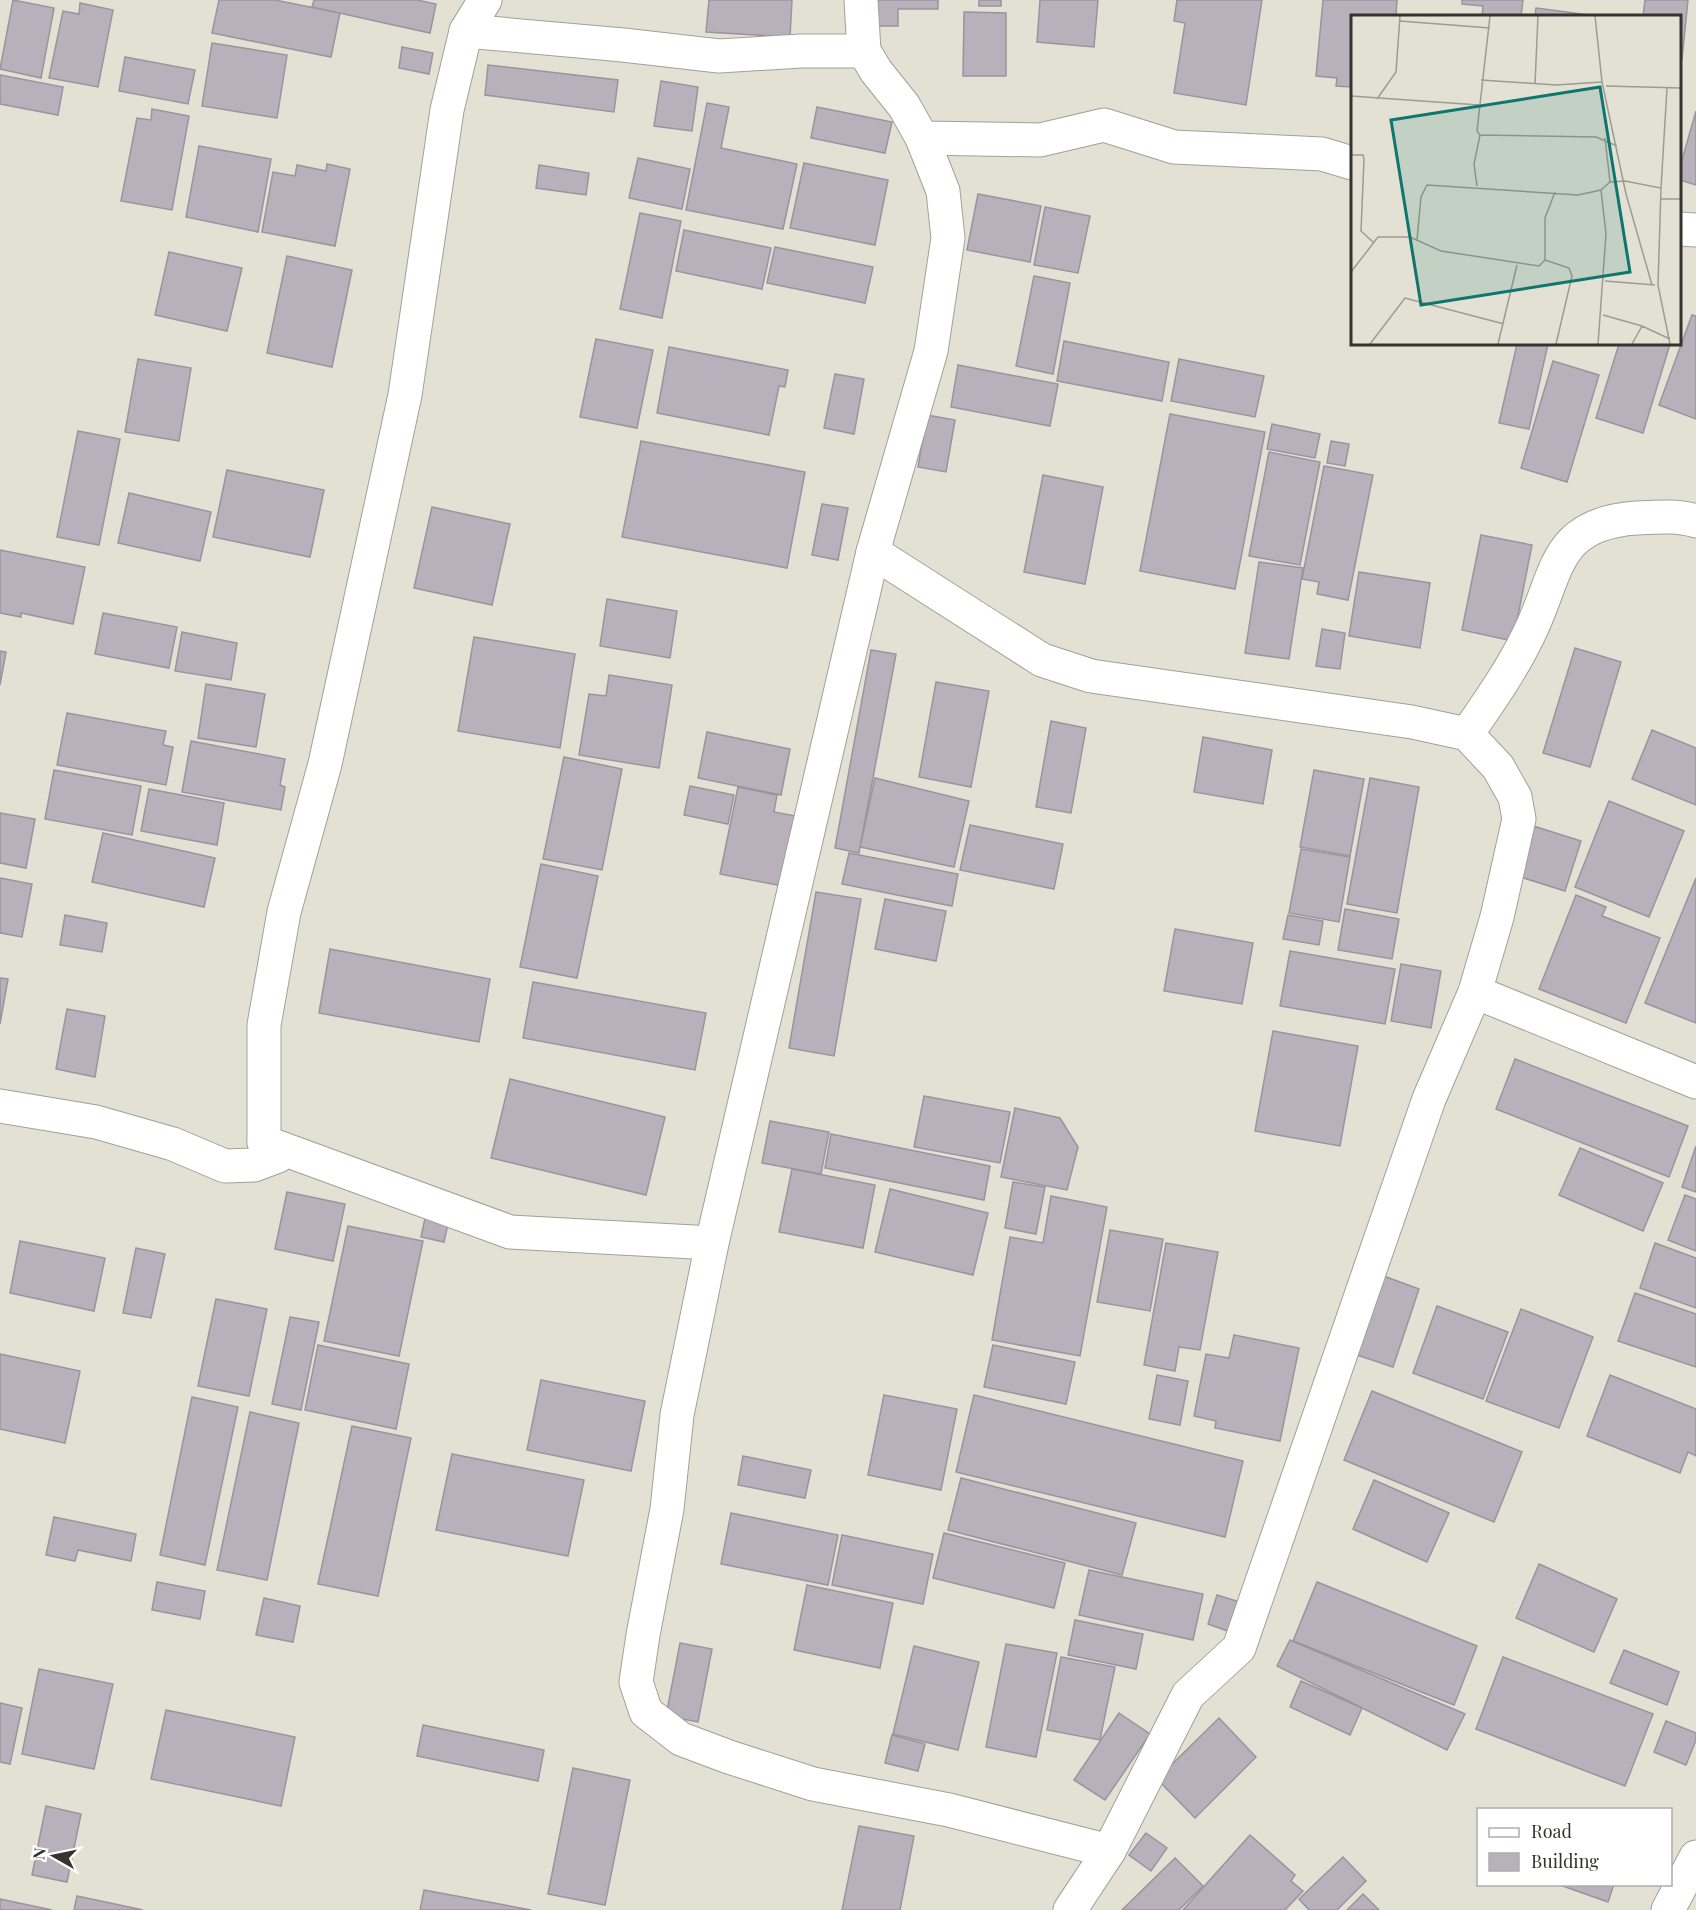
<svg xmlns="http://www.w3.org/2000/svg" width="1696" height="1910" font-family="'Playfair Display',serif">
	<rect width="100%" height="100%" fill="#e3e0d4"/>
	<!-- building -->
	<g fill="#b8b0ba" stroke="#9b939d" stroke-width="1.5">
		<path d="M13 0 54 8 41 78 0 69Z"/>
		<path d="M219 0H275L340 13 331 57 212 33Z"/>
		<path d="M314 0H417L436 4 430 33 312 7Z"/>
		<path d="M709 0H792L790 37 706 32Z"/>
		<path d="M875 0H938V9H898V26H875Z"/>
		<rect x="979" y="0" width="22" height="6"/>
		<path d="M1040 0H1098L1094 47 1037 42Z"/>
		<path d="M1177 0H1262L1246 105 1174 93 1185 23 1174 21Z"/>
		<path d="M1323 0H1397L1396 16H1352V87L1336 86 1337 78 1316 76Z"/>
		<path d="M1462 0H1523L1521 16H1482L1483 6 1462 4Z"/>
		<path d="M1645 0H1688L1682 59H1680V16H1643Z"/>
		<path d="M80 3 113 10 98 87 49 78 63 11 79 14Z"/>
		<path d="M1536 8 1597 16H1535Z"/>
		<path d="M964 12 1006 13V76H963Z"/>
		<path d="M212 43 287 55 277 118 202 106Z"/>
		<path d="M402 47 433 53 429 74 399 68Z"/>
		<path d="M125 57 195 70 188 104 119 91Z"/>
		<path d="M488 65 618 80 614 112 485 95Z"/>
		<path d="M0 75 63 87 58 115 0 104Z"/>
		<path d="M661 81 698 87 692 131 654 126Z"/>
		<path d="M707 103 729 107 721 148 797 164 783 229 686 210Z"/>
		<path d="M817 107 892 122 885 153 811 138Z"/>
		<path d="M152 109 189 116 172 210 121 201 137 118 151 120Z"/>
		<path d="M1696 111V185L1680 180V167Z"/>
		<path d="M199 146 271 159 258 232 186 217Z"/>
		<path d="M638 158 690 169 682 209 629 198Z"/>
		<path d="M804 163 888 180 875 245 790 228Z"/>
		<path d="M327 164 350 169 335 246 262 232 273 172 295 176 297 165 326 171Z"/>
		<path d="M539 165 589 173 586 195 536 188Z"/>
		<path d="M978 194 1041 206 1030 262 967 250Z"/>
		<path d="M1045 207 1090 216 1078 273 1034 265Z"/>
		<path d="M640 213 681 221 662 318 620 309Z"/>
		<path d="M684 230 771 248 762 289 676 271Z"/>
		<path d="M775 247 873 267 865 303 767 283Z"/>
		<path d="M169 252 242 268 227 331 155 315Z"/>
		<path d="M287 256 352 270 332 367 267 353Z"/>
		<path d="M1034 276 1070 283 1053 374 1016 366Z"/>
		<path d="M1692 315 1696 316V419L1659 405Z"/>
		<path d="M596 339 653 350 637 428 580 417Z"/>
		<path d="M1064 341 1169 362 1162 401 1057 381Z"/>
		<path d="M1517 344H1548L1529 429 1499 423Z"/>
		<path d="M1619 344H1670L1643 433 1596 418Z"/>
		<path d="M669 347 788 370 785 387 779 386 769 435 657 413Z"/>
		<path d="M138 359 191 368 179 441 125 432Z"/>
		<path d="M1179 359 1264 376 1255 417 1171 401Z"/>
		<path d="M1553 361 1599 375 1567 482 1521 468Z"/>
		<path d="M958 365 1058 384 1050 426 951 407Z"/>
		<path d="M835 374 864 379 854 434 824 428Z"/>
		<path d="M1170 414 1265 432 1235 589 1140 571Z"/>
		<path d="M927 415 955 420 946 472 918 467Z"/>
		<path d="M1272 424 1320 434 1315 458 1267 449Z"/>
		<path d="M78 431 120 439 99 545 57 537Z"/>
		<path d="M641 441 805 472 787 568 622 537Z"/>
		<path d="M1331 441 1349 444 1345 466 1327 463Z"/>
		<path d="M1269 452 1320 462 1300 565 1249 556Z"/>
		<path d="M1324 466 1373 475 1348 600 1317 594 1319 582 1302 579Z"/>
		<path d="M227 470 324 490 310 557 213 537Z"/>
		<path d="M1043 475 1103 487 1085 584 1024 572Z"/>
		<path d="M129 493 211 512 200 561 118 543Z"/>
		<path d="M822 504 848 508 838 560 812 555Z"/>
		<path d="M432 507 510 524 492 605 414 588Z"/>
		<path d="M1481 535 1532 545 1513 641 1462 630Z"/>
		<path d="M0 550 85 567 73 624 21 613V617L0 613Z"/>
		<path d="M1259 562 1303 568 1289 659 1245 653Z"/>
		<path d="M1359 572 1430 583 1420 648 1349 636Z"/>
		<path d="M607 599 677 611 670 658 600 646Z"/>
		<path d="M103 613 177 627 169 668 95 654Z"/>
		<path d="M1322 629 1345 633 1340 669 1316 666Z"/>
		<path d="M182 632 237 643 231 680 175 671Z"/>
		<path d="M474 637 575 654 560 748 458 731Z"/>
		<path d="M1575 648 1621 662 1590 767 1543 753Z"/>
		<path d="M871 650 896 654 859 853 835 848Z"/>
		<path d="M0 651 6 652 0 685Z"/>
		<path d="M609 675 672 685 659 768 579 755 589 694 606 696Z"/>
		<path d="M936 682 989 691 971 787 919 777Z"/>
		<path d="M206 684 265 694 256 747 198 738Z"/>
		<path d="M67 713 166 731 163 745 173 747 166 785 57 765Z"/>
		<path d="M1051 721 1086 728 1071 813 1036 807Z"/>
		<path d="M1652 730 1696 748V805L1632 779Z"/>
		<path d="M707 732 790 749 781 795 698 778Z"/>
		<path d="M1203 737 1272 750 1263 804 1194 792Z"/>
		<path d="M191 741 285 759 280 785 285 787 281 810 182 792Z"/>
		<path d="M564 757 622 769 602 870 543 859Z"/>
		<path d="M54 770 141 786 132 835 45 819Z"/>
		<path d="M1314 770 1364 779 1350 856 1300 847Z"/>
		<path d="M875 778 969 801 954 867 860 847Z"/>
		<path d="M1370 778 1419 787 1397 913 1347 904Z"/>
		<path d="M690 786 734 795 728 824 684 815Z"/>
		<path d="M738 787 777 795 774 812 801 817 788 887 720 874Z"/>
		<path d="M149 789 224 803 217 845 141 831Z"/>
		<path d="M1609 801 1684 831 1649 917 1575 887Z"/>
		<path d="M0 813 35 819 26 868 0 863Z"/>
		<path d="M1527 824 1581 841 1565 891 1511 874Z"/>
		<path d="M970 825 1063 844 1054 889 960 870Z"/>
		<path d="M103 833 215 858 204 907 92 882Z"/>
		<path d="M1301 849 1350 857 1339 922 1289 913Z"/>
		<path d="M849 853 958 874 952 906 842 884Z"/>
		<path d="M541 864 598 876 577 978 520 967Z"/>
		<path d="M0 878 32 884 22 937 0 933Z"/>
		<path d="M1696 878V1023L1645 1003Z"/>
		<path d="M816 892 861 899 834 1056 789 1048Z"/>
		<path d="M1576 895 1606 907 1602 916 1660 938 1626 1023 1539 989Z"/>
		<path d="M885 899 946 911 936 961 875 949Z"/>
		<path d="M1345 909 1399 919 1392 959 1338 950Z"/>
		<path d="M65 915 107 923 102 952 60 945Z"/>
		<path d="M1288 915 1323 921 1319 945 1283 939Z"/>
		<path d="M1175 929 1253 943 1242 1004 1164 991Z"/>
		<path d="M330 949 490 979 479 1042 319 1013Z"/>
		<path d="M1290 951 1395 969 1385 1024 1280 1006Z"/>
		<path d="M1401 964 1441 971 1431 1028 1391 1021Z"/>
		<path d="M0 978 8 979 0 1024Z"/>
		<path d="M533 982 706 1013 695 1070 523 1038Z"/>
		<path d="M67 1009 105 1016 95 1077 56 1069Z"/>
		<path d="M1273 1031 1358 1046 1340 1146 1255 1131Z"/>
		<path d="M1515 1059 1688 1126 1669 1177 1496 1109Z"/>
		<path d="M510 1079 665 1117 646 1195 491 1158Z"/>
		<path d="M924 1096 1010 1112 1000 1163 914 1147Z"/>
		<path d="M1015 1108 1060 1118 1078 1147 1067 1190 1001 1177Z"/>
		<path d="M770 1121 829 1132 821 1174 762 1163Z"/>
		<path d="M831 1134 990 1166 984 1200 825 1168Z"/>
		<path d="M1696 1146V1192L1682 1187Z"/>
		<path d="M1580 1148 1663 1183 1643 1231 1559 1195Z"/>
		<path d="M792 1169 875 1185 863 1248 779 1232Z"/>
		<path d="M1013 1182 1045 1187 1036 1234 1005 1228Z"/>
		<path d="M890 1189 988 1213 973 1275 875 1252Z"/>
		<path d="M287 1192 345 1204 333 1261 275 1249Z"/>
		<path d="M1685 1195 1696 1199V1251L1668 1240Z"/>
		<path d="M1051 1196 1107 1207 1080 1356 992 1340 1010 1237 1043 1243Z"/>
		<path d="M427 1209 450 1214 444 1242 421 1237Z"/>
		<path d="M348 1226 423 1241 399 1356 324 1341Z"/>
		<path d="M1110 1230 1163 1239 1150 1311 1097 1302Z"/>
		<path d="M20 1241 105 1258 94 1311 10 1293Z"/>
		<path d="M1166 1243 1218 1252 1200 1350 1179 1347 1175 1371 1144 1365Z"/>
		<path d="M1655 1243 1696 1258V1308L1640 1288Z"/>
		<path d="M136 1248 165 1254 151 1318 123 1313Z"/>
		<path d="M1381 1275 1419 1289 1393 1367 1354 1354Z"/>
		<path d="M1635 1293 1696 1314V1367L1618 1341Z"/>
		<path d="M216 1299 267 1309 249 1396 198 1386Z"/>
		<path d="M1437 1306 1508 1332 1483 1399 1413 1373Z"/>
		<path d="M1521 1309 1593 1337 1559 1428 1486 1401Z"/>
		<path d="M290 1317 319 1322 301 1410 272 1404Z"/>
		<path d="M1234 1335 1299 1348 1280 1441 1215 1428 1216 1421 1194 1416 1206 1354 1229 1358Z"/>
		<path d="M318 1345 409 1364 396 1429 305 1410Z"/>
		<path d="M993 1345 1075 1362 1066 1404 984 1387Z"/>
		<path d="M0 1354 80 1371 65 1443 0 1429Z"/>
		<path d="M1157 1375 1188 1381 1180 1425 1149 1419Z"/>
		<path d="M1610 1375 1696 1409V1456L1688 1452 1680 1473 1587 1436Z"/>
		<path d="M541 1380 645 1401 631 1471 527 1450Z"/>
		<path d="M1372 1391 1522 1452 1494 1522 1344 1460Z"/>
		<path d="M884 1395 957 1409 941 1490 868 1475Z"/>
		<path d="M974 1395 1243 1461 1225 1537 956 1472Z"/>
		<path d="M192 1397 238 1407 205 1565 160 1555Z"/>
		<path d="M250 1412 299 1423 267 1580 217 1570Z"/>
		<path d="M352 1426 411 1438 378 1596 318 1584Z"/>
		<path d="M452 1454 584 1480 568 1556 436 1530Z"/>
		<path d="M743 1456 811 1470 805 1498 738 1485Z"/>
		<path d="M961 1478 1136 1523 1122 1575 948 1530Z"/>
		<path d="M1374 1480 1449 1513 1427 1562 1353 1529Z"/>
		<path d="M731 1513 838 1535 828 1585 721 1564Z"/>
		<path d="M54 1517 136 1534 131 1561 78 1550 75 1561 46 1555Z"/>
		<path d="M944 1533 1065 1563 1054 1608 933 1578Z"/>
		<path d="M842 1535 933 1554 923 1604 832 1585Z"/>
		<path d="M1539 1564 1617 1599 1594 1652 1516 1618Z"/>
		<path d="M1089 1570 1203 1594 1193 1640 1079 1615Z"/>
		<path d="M157 1582 205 1591 200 1619 152 1610Z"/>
		<path d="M1317 1582 1477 1646 1454 1705 1293 1641Z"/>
		<path d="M807 1585 893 1603 880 1668 794 1650Z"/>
		<path d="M1217 1595 1243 1603 1233 1633 1208 1624Z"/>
		<path d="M264 1598 300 1606 293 1642 256 1635Z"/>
		<path d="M1075 1620 1143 1634 1136 1669 1068 1655Z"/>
		<path d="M1290 1640 1465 1714 1447 1750 1277 1666Z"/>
		<path d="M680 1643 712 1649 698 1722 666 1716Z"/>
		<path d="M1006 1644 1057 1653 1036 1757 986 1747Z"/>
		<path d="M914 1646 979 1662 958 1750 893 1734Z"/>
		<path d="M1624 1650 1679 1672 1667 1705 1610 1683Z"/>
		<path d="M1061 1657 1115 1667 1100 1740 1047 1730Z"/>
		<path d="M1503 1657 1653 1714 1625 1786 1476 1729Z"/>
		<path d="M39 1669 113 1684 94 1769 22 1754Z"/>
		<path d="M1301 1681 1362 1708 1350 1735 1290 1707Z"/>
		<path d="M0 1703 22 1708 10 1764 0 1762Z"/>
		<path d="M166 1710 295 1737 281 1806 151 1779Z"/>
		<path d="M1119 1713 1150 1734 1105 1800 1074 1780Z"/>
		<path d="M1219 1718 1256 1757 1195 1818 1157 1779Z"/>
		<path d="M1666 1721 1696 1733V1740L1686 1765 1654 1752Z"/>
		<path d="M423 1725 544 1750 538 1781 417 1756Z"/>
		<path d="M892 1735 925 1744 918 1771 885 1763Z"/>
		<path d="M573 1768 630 1780 605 1905 548 1894Z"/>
		<path d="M46 1806 81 1814 67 1882 32 1875Z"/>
		<path d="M859 1826 914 1836 900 1910H842Z"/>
		<path d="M1146 1833 1167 1848 1151 1871 1129 1855Z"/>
		<path d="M1250 1835 1295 1875 1291 1881 1303 1891 1285 1910H1183Z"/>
		<path d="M1343 1857 1366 1881 1337 1910H1309L1299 1899Z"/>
		<path d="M1175 1858 1203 1886 1179 1910H1122Z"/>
		<path d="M1557 1884H1614L1608 1902Z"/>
		<path d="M424 1890 531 1910H420Z"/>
		<path d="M1363 1894 1379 1910H1347Z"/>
		<path d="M77 1896 143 1910H74Z"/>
		<path d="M0 1899 52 1910H0Z"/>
	</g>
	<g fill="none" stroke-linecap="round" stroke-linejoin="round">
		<!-- minor casing -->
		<g stroke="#a3a095" stroke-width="35">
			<g id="minor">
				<path d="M861 0 864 51 876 71 904 106 922 138 1040 140 1104 125 1174 147 1322 154 1352 163"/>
				<path d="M466 31 623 45 719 56 801 51H864"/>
				<path d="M922 138 943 191 948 238 931 351 873 552 712 1243 677 1415 667 1509 643 1635 636 1682 646 1712 681 1739 729 1757 813 1784 949 1810 1109 1851"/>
				<path d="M1680 229 1696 230"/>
				<path d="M873 552 1042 660 1091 676 1412 722 1467 734 1498 767 1515 797 1519 819 1497 917 1475 992 1429 1099 1239 1648 1188 1695 1109 1851 1070 1910"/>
				<path d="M1467 734C1489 702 1511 671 1528 636 1559 575 1551 524 1636 518 1655 517 1679 515 1696 521"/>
				<path d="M1475 992 1696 1082"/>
				<path d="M0 1106 96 1122 173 1144 225 1166 254 1165 278 1156 264 1142V1025L284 912 325 764 405 395 447 110 466 31 485 0"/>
				<path d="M264 1142 510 1232 712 1243"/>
				<path d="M1668 1910 1696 1857"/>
			</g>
		</g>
		<!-- minor -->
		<use href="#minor" stroke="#fff" stroke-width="33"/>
	</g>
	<!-- overview -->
	<g transform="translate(1351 15)">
		<rect width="330" height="330" fill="#e3e0d4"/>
		<path fill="none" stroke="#9d9b92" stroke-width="1.5" d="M244 1 251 67 275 179 301 270M49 6 139 13M130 65 205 70 251 67M184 69 187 1M255 71 330 73M0 81 128 90M26 84 45 57 49 1M129 120 245 122 266 131M254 123 259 167M0 140H12L13 144 10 216 23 228M126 171 123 149 129 120 126 116 139 1M310 173 316 73M309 184H330M66 225 70 182 76 170 227 180 250 175M194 245 218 253 221 261 205 329M0 257 27 222H59L90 236 188 251 194 245V203L204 177M254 266 304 270M252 300 291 311 319 324M19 329 54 283 153 309M147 329 166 250M247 329 255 219 250 175 259 167 274 166 310 173 307 270 319 329M281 329 291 311"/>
		<path fill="#0f766e" fill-opacity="0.15" stroke="#0f766e" stroke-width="3" d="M249 72 279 257 70 290 40 105Z"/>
		<rect width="330" height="330" fill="none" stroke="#34332e" stroke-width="3"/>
	</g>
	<!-- legend -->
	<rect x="1477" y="1808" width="195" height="78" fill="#ffffff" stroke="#aeadab" stroke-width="1.5"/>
	<rect x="1489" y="1828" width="30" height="9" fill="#ffffff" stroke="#aeadab" stroke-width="1.5"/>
	<text x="1531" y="1838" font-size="18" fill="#34332e">Road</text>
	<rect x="1489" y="1853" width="30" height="18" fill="#b8b0ba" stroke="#aeadab" stroke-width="1.5"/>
	<text x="1531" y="1868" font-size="18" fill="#34332e">Building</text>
	<!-- north arrow -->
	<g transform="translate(54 1856) rotate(279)" stroke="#ffffff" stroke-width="4.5" paint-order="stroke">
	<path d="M0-4.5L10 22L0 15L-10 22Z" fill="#34332e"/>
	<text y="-9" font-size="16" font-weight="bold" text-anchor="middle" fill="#34332e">N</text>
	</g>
</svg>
